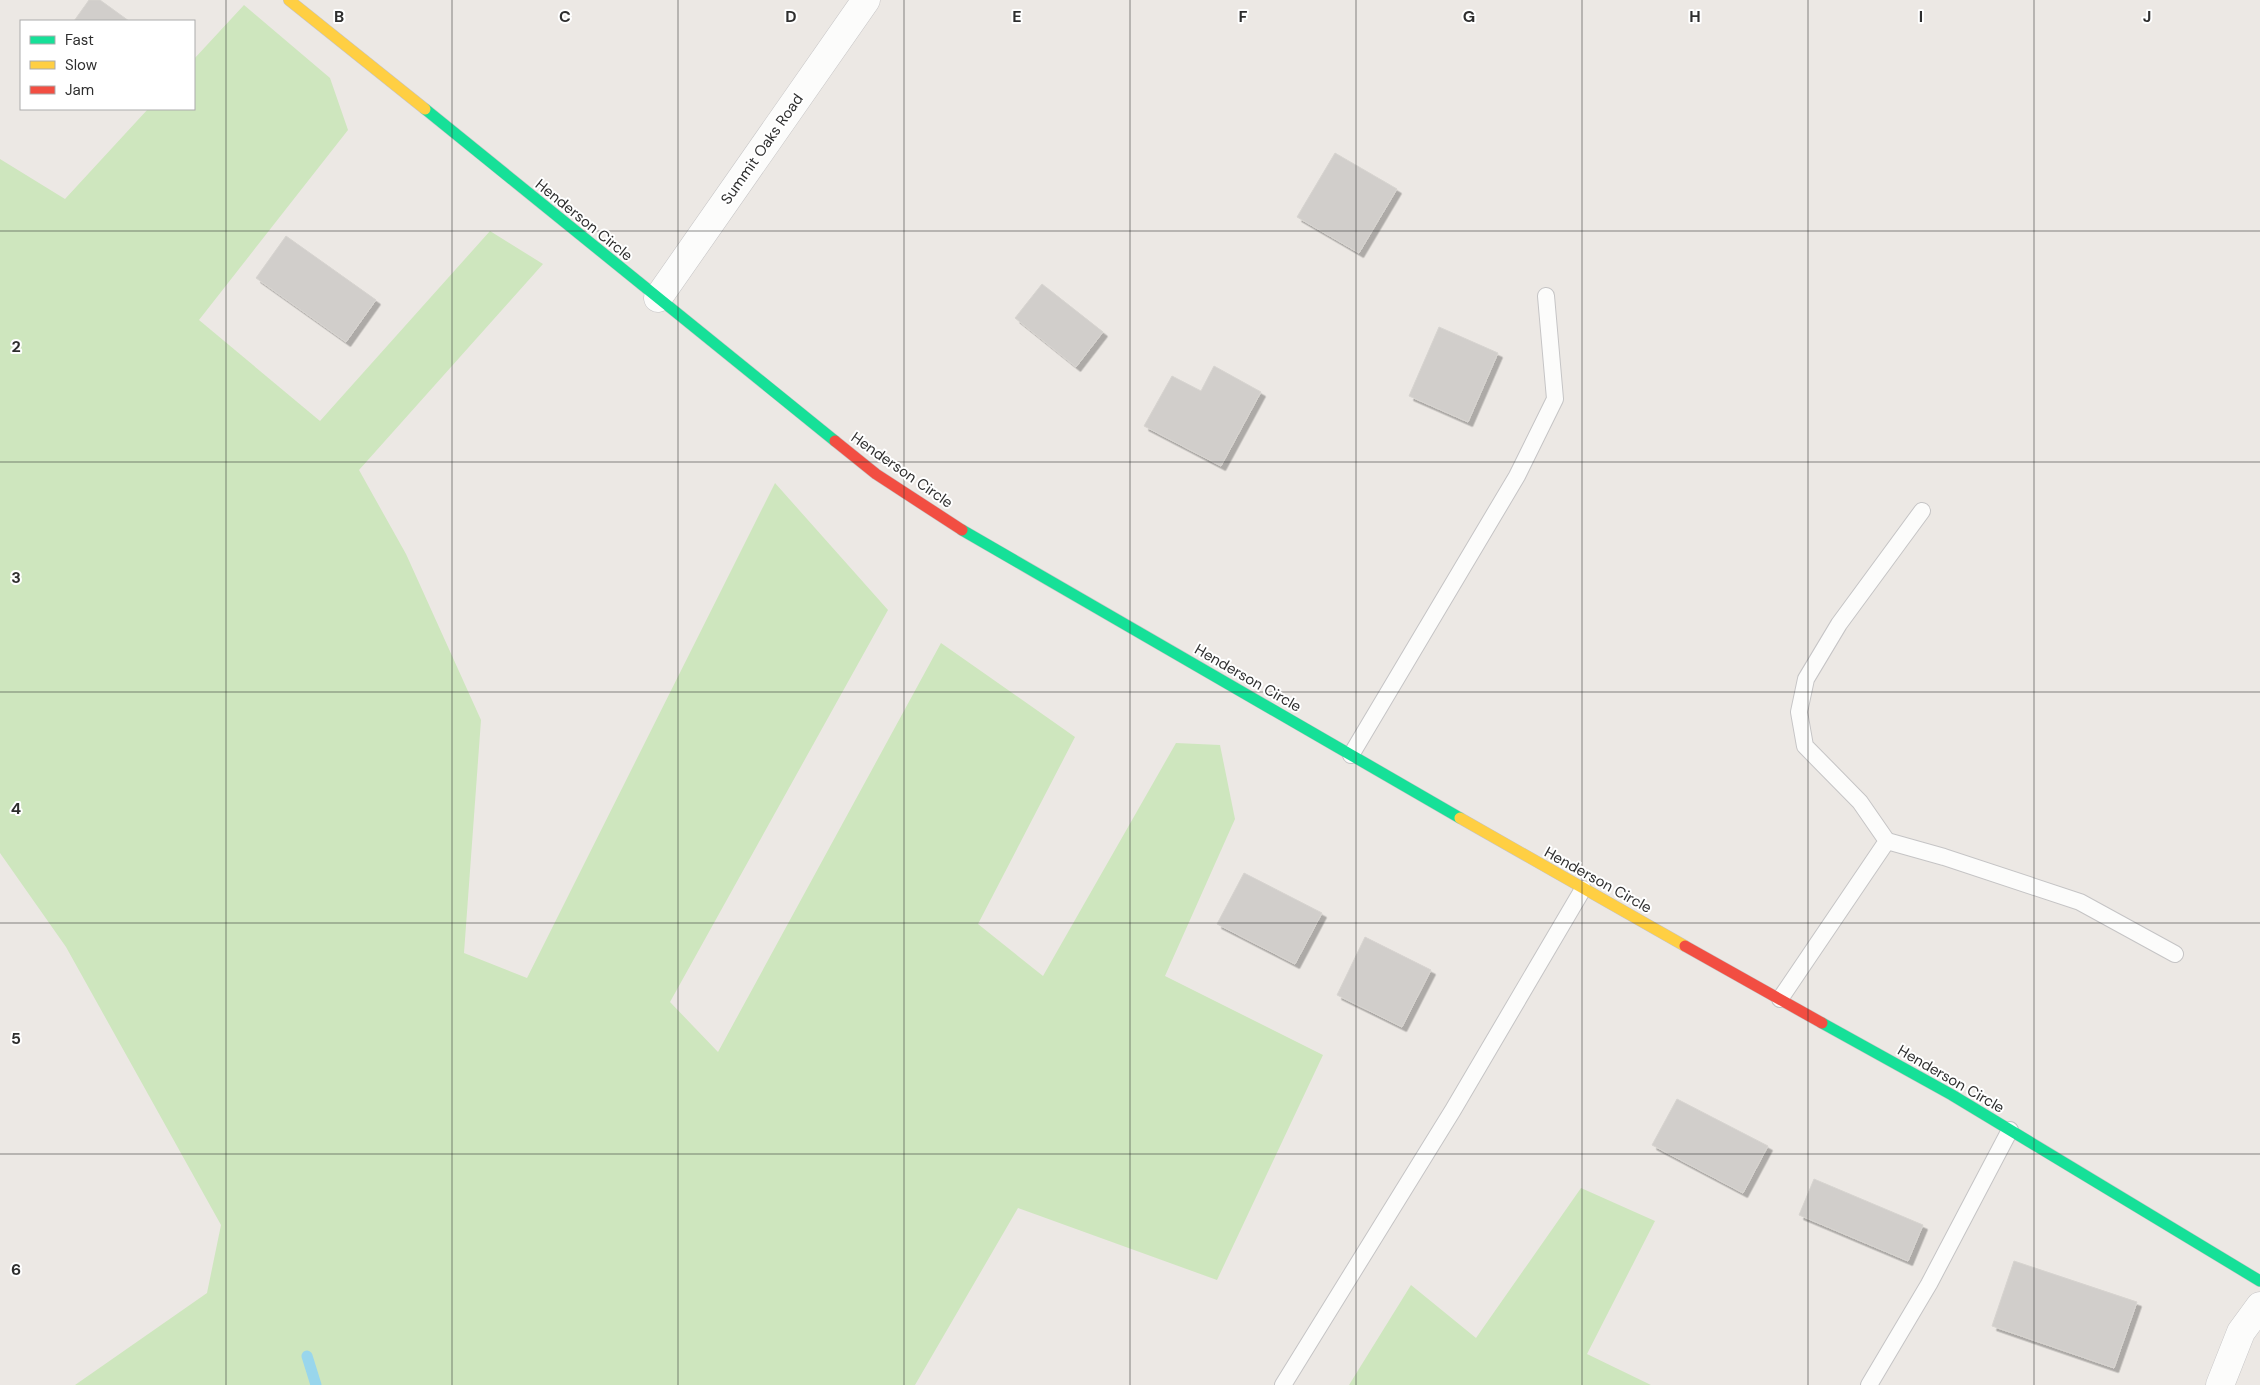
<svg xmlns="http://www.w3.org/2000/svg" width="2260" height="1385" font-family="'DM Sans',sans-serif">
	<defs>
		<filter id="shadow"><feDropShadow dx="4.5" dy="4.5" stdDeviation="0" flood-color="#0004"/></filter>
	</defs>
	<rect width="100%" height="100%" fill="#ece8e4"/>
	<!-- green -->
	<g fill="#cee6be">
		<path d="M244 5 330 78 348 130 199 320 320 421 490 231 543 264 359 470 406 554 481 720 464 953 527 978 775 483 888 610 670 1002 718 1052 941 643 1075 737 978 924 1043 976 1176 743 1220 745 1235 819 1165 976 1323 1055 1217 1280 1018 1208 915 1385H75L207 1293 221 1225 66 947 0 853V159L65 199 148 109H194V59Z"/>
		<path d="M1581 1188 1655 1221 1587 1354 1651 1385H1349L1411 1285 1476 1338Z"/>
	</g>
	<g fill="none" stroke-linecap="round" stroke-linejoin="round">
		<!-- stream -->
		<path stroke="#99d6ec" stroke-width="11" d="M307 1356 316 1385"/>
	</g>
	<!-- building -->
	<g fill="#d1cecb" stroke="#d7d4d0" filter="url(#shadow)">
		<path d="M89 0H100L129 21H74Z"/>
		<path d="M1335 153 1397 189 1359 253 1297 217Z"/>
		<path d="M286 236 376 300 346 342 256 278Z"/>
		<path d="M1042 284 1103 332 1076 367 1015 318Z"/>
		<path d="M1439 327 1498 353 1468 422 1409 396Z"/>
		<path d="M1214 366 1261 392 1221 466 1144 426 1172 376 1201 391Z"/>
		<path d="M1244 873 1322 913 1295 964 1217 924Z"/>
		<path d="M1365 937 1431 970 1402 1027 1337 995Z"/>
		<path d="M1677 1099 1768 1146 1743 1193 1652 1145Z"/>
		<path d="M1814 1179 1923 1225 1908 1261 1799 1215Z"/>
		<path d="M2014 1261 2137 1302 2114 1368 1992 1326Z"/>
	</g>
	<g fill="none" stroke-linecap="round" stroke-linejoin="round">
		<!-- lane casing -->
		<g stroke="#c5c4c5" stroke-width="18">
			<g id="lane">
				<path d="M1351 755 1517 476 1555 399 1546 296"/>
				<path d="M1887 841 1944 857 2080 902 2175 954"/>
				<path d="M1780 999 1887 841 1860 802 1805 746 1799 712 1806 679 1839 624 1922 511"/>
				<path d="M1283 1385 1453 1110 1583 889"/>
				<path d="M1869 1385 1929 1284 2010 1130"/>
			</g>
		</g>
		<!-- street casing -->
		<g stroke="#c5c4c5" stroke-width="29">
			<g id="street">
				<path d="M658 298 866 0"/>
				<path d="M2220 1385 2241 1332 2260 1306"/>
			</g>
		</g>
		<!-- fast casing -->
		<g stroke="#c5c4c5" stroke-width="12">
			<g id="fast">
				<path d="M425 109 835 441"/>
				<path d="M962 530 1460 818"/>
				<path d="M1822 1023 1952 1095 2260 1281"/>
			</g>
		</g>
		<!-- slow casing -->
		<g stroke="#c5c4c5" stroke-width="12">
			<g id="slow">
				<path d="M289 0 425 109"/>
				<path d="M1460 818 1685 946"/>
			</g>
		</g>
		<!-- jam casing -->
		<g stroke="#c5c4c5" stroke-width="12">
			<g id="jam">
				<path d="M835 441 876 474 962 530"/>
				<path d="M1685 946 1822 1023"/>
			</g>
		</g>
		<!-- lane -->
		<use href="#lane" stroke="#fcfcfb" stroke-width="16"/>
		<!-- street -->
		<use href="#street" stroke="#fcfcfb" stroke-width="28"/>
		<!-- fast -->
		<use href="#fast" stroke="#16e098" stroke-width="11"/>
		<!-- slow -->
		<use href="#slow" stroke="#ffcf43" stroke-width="11"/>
		<!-- jam -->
		<use href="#jam" stroke="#f24e42" stroke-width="11"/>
	</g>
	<!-- grid -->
	<path fill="none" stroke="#2e2e2e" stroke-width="1" stroke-opacity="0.55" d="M226 0V1385M452 0V1385M678 0V1385M904 0V1385M1130 0V1385M1356 0V1385M1582 0V1385M1808 0V1385M2034 0V1385M0 231H2260M0 462H2260M0 692H2260M0 923H2260M0 1154H2260"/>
	<g text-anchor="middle" stroke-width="4" stroke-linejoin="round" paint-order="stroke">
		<!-- street labels -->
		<g font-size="15" fill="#2e2e2e" stroke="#fff">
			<text transform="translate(762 149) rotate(-55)" y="5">Summit Oaks Road</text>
			<text transform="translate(584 220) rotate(39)" y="5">Henderson Circle</text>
			<text transform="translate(902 470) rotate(35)" y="5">Henderson Circle</text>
			<text transform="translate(1248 678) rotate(30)" y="5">Henderson Circle</text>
			<text transform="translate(1598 880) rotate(29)" y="5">Henderson Circle</text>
			<text transform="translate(1951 1079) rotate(30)" y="5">Henderson Circle</text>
		</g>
	</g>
	<g font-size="16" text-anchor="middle" font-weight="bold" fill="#2e2e2e" stroke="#fff" stroke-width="4" stroke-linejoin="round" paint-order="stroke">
		<text x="339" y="22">B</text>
		<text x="565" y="22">C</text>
		<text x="791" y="22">D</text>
		<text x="1017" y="22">E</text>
		<text x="1243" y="22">F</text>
		<text x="1469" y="22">G</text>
		<text x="1695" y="22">H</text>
		<text x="1921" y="22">I</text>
		<text x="2147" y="22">J</text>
		<text x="16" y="352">2</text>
		<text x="16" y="583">3</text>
		<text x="16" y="814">4</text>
		<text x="16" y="1044">5</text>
		<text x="16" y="1275">6</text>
	</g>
	<!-- legend -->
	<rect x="20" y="20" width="175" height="90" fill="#ffffff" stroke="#ababab"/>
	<rect x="30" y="36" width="25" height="8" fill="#16e098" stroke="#ababab"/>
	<text x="65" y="45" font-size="15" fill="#2e2e2e">Fast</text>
	<rect x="30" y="61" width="25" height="8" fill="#ffcf43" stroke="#ababab"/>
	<text x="65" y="70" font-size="15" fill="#2e2e2e">Slow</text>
	<rect x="30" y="86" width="25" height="8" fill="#f24e42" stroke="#ababab"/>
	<text x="65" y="95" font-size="15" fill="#2e2e2e">Jam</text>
</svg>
